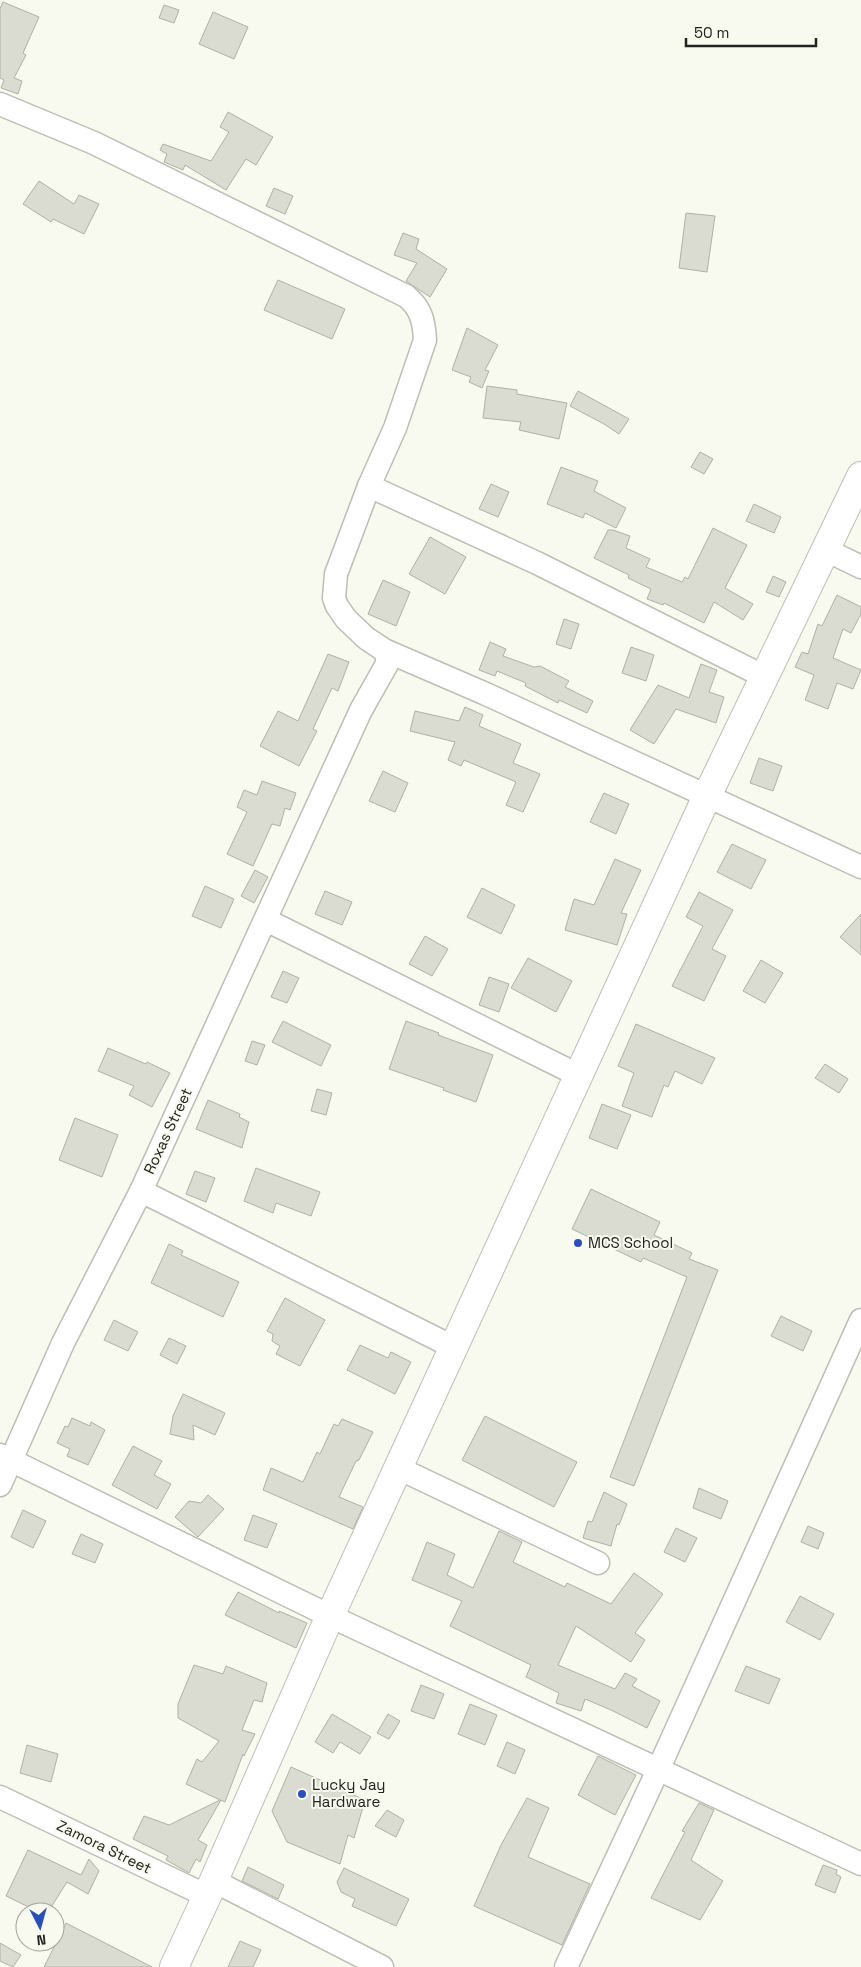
<svg xmlns="http://www.w3.org/2000/svg" width="861" height="1967" font-family="'Space Grotesk',sans-serif">
	<rect width="100%" height="100%" fill="#f8faef"/>
	<!-- building -->
	<g fill="#dadcd2" stroke="#afb0a7">
		<path d="M3 2 39 17 23 53 26 55 14 78 22 81 18 94 1 88 4 80 0 78V9Z"/>
		<path d="M164 5 179 10 174 23 159 18Z"/>
		<path d="M213 12 248 27 234 59 199 44Z"/>
		<path d="M228 112 273 137 256 165 246 159 226 190 185 165 183 170 164 162 167 154 160 150 163 144 211 161 229 132 220 127Z"/>
		<path d="M39 181 74 204 79 195 99 204 84 234 53 219 51 222 23 204Z"/>
		<path d="M274 188 293 196 285 214 266 206Z"/>
		<path d="M686 213 715 216 707 272 679 268Z"/>
		<path d="M403 233 419 239 416 249 447 269 430 297 406 281 417 263 394 255Z"/>
		<path d="M278 280 345 309 332 339 264 310Z"/>
		<path d="M467 328 498 345 485 370 489 371 482 388 469 382 471 377 452 370Z"/>
		<path d="M487 386 517 390V394L567 403 559 439 519 430 521 422 483 418Z"/>
		<path d="M578 391 629 419 619 434 604 424 570 406Z"/>
		<path d="M700 452 713 459 704 474 691 467Z"/>
		<path d="M561 467 598 481 594 491 626 508 616 528 585 513 583 518 547 504Z"/>
		<path d="M491 484 509 492 498 517 479 509Z"/>
		<path d="M754 504 781 517 774 533 746 521Z"/>
		<path d="M713 528 747 545 725 588 753 604 743 620 714 602 704 623 664 603 663 605 647 599 651 589 628 578 629 575 594 558 608 530H613L630 536 626 548 650 559 646 567 682 582 685 577 688 579Z"/>
		<path d="M430 537 466 557 445 594 409 574Z"/>
		<path d="M773 576 786 582 779 597 766 592Z"/>
		<path d="M383 580 410 592 396 626 368 614Z"/>
		<path d="M837 595 861 607V614L851 633 843 629 833 658 861 670 853 689 837 683 828 709 805 700 814 675 795 667 802 652 808 654 818 624 822 626Z"/>
		<path d="M564 619 579 624 571 649 556 644Z"/>
		<path d="M490 642 506 649 503 656 534 667 540 666 569 681 565 687 593 701 587 713 559 700 558 703 525 686 526 683 497 671 495 676 479 670Z"/>
		<path d="M631 647 654 655 646 681 622 673Z"/>
		<path d="M328 654 349 662 338 691 332 688 313 729 317 731 299 766 260 746 278 711 298 721Z"/>
		<path d="M701 664 717 670 709 692 724 697 716 723 676 709 654 744 630 730 658 685 689 698Z"/>
		<path d="M465 707 483 715 479 726 521 744 513 763 540 774 523 812 506 805 516 782 464 760 461 766 448 760 455 742 410 731 415 711 459 721Z"/>
		<path d="M759 758 782 766 773 791 750 783Z"/>
		<path d="M383 771 408 783 395 812 369 801Z"/>
		<path d="M262 781 296 793 290 810 285 808 280 826 272 824 253 866 227 854 247 812 237 807 244 790 257 795Z"/>
		<path d="M604 793 629 804 616 834 590 822Z"/>
		<path d="M732 844 766 860 751 889 717 872Z"/>
		<path d="M615 859 641 870 621 913 627 914 617 945 565 930 574 899 594 905Z"/>
		<path d="M255 870 268 877 254 903 241 896Z"/>
		<path d="M205 886 234 899 221 928 192 916Z"/>
		<path d="M482 888 515 905 501 934 467 917Z"/>
		<path d="M325 891 352 902 342 925 315 914Z"/>
		<path d="M699 892 733 910 712 949 726 956 704 1001 672 986 703 926 686 917Z"/>
		<path d="M861 914V955L840 937Z"/>
		<path d="M425 936 448 949 432 976 409 964Z"/>
		<path d="M528 958 572 981 556 1012 511 988Z"/>
		<path d="M761 960 783 973 765 1003 743 991Z"/>
		<path d="M283 971 299 978 287 1003 271 997Z"/>
		<path d="M489 977 509 984 499 1012 479 1005Z"/>
		<path d="M283 1021 331 1045 321 1066 272 1042Z"/>
		<path d="M406 1021 439 1033 438 1035 493 1055 476 1102 443 1090 444 1088 389 1069Z"/>
		<path d="M636 1024 715 1058 702 1084 675 1071 668 1087 664 1085 652 1117 622 1106 634 1073 618 1066Z"/>
		<path d="M252 1041 265 1045 257 1065 245 1061Z"/>
		<path d="M108 1048 146 1064 147 1062 170 1073 152 1107 129 1095 134 1086 98 1071Z"/>
		<path d="M825 1064 848 1079 839 1093 815 1078Z"/>
		<path d="M317 1089 332 1093 326 1115 311 1111Z"/>
		<path d="M208 1100 240 1114 239 1117 249 1122 242 1148 196 1129Z"/>
		<path d="M602 1104 631 1115 617 1149 589 1138Z"/>
		<path d="M75 1118 118 1135 102 1177 59 1160Z"/>
		<path d="M256 1168 320 1192 311 1216 276 1203 273 1213 244 1201Z"/>
		<path d="M195 1171 215 1178 206 1202 186 1194Z"/>
		<path d="M591 1189 660 1222 654 1235 692 1253 689 1259 718 1270 634 1486 610 1477 687 1277 643 1258 641 1262 572 1229Z"/>
		<path d="M169 1244 183 1251 181 1255 239 1282 223 1317 151 1283Z"/>
		<path d="M285 1298 325 1320 300 1366 276 1354 280 1346 272 1341 273 1334 267 1331Z"/>
		<path d="M781 1316 812 1331 803 1351 771 1336Z"/>
		<path d="M114 1320 138 1332 128 1351 104 1340Z"/>
		<path d="M169 1338 186 1346 177 1364 160 1355Z"/>
		<path d="M360 1345 388 1358 391 1352 411 1362 395 1394 347 1370Z"/>
		<path d="M183 1394 225 1413 215 1435 193 1425 194 1440 170 1434 173 1416Z"/>
		<path d="M485 1416 577 1462 554 1507 462 1460Z"/>
		<path d="M72 1418 90 1426 91 1422 105 1430 88 1465 67 1456 70 1449 57 1443 65 1426 68 1427Z"/>
		<path d="M342 1419 373 1432 359 1460 356 1461 339 1497 363 1507 353 1529 263 1490 271 1468 303 1482 317 1452 320 1454 334 1424 338 1426Z"/>
		<path d="M133 1446 162 1461 154 1475 171 1484 157 1509 112 1485Z"/>
		<path d="M699 1488 728 1501 721 1519 693 1508Z"/>
		<path d="M604 1492 627 1504 619 1525 617 1524 611 1546 583 1538 588 1521 592 1522Z"/>
		<path d="M208 1495 224 1509 198 1537 175 1517 189 1501 201 1503Z"/>
		<path d="M23 1510 46 1521 33 1548 11 1537Z"/>
		<path d="M253 1515 277 1524 267 1548 244 1540Z"/>
		<path d="M808 1526 824 1533 818 1549 801 1542Z"/>
		<path d="M676 1528 697 1538 685 1562 664 1552Z"/>
		<path d="M499 1531 522 1542 513 1562 565 1587 567 1583 611 1604 634 1573 663 1594 635 1633 645 1640 631 1662 576 1626 558 1665 615 1689 625 1673 637 1679 632 1686 660 1701 647 1728 611 1710 585 1699 581 1711 556 1703 559 1693 526 1677 531 1665 450 1626 462 1601 412 1580 427 1542 455 1554 447 1575 473 1588Z"/>
		<path d="M81 1534 103 1544 95 1563 72 1554Z"/>
		<path d="M238 1592 279 1613V1611L307 1623 296 1648 225 1615Z"/>
		<path d="M800 1596 834 1614 820 1640 786 1622Z"/>
		<path d="M194 1665 223 1674 226 1666 267 1683 262 1702 254 1700 242 1730 255 1734 244 1756 243 1754 225 1802 221 1800 198 1840 207 1845 200 1862 196 1859 189 1873 166 1860 168 1856 133 1839 144 1816 169 1825 220 1800 186 1784 197 1759 202 1762 219 1741 178 1718V1704Z"/>
		<path d="M746 1666 780 1679 769 1704 735 1691Z"/>
		<path d="M421 1685 444 1694 434 1719 411 1711Z"/>
		<path d="M470 1704 497 1715 485 1745 458 1734Z"/>
		<path d="M332 1714 371 1737 360 1754 340 1742 333 1753 315 1742Z"/>
		<path d="M388 1714 400 1721 389 1739 377 1733Z"/>
		<path d="M507 1742 525 1750 515 1774 497 1766Z"/>
		<path d="M27 1745 58 1754 51 1782 20 1773Z"/>
		<path d="M598 1756 636 1775 615 1815 578 1795Z"/>
		<path d="M291 1767 365 1800 354 1838 348 1835 340 1864 287 1842 272 1811Z"/>
		<path d="M527 1798 549 1808 528 1857 590 1884 562 1945 474 1906 501 1845Z"/>
		<path d="M699 1803 714 1810 691 1860 723 1881 700 1920 651 1898 685 1832 682 1831Z"/>
		<path d="M387 1810 404 1820 396 1837 375 1826Z"/>
		<path d="M28 1850 81 1875 89 1859 99 1871 88 1894 67 1882 48 1912H39L6 1896Z"/>
		<path d="M823 1865 837 1870 836 1874 841 1877 835 1893 815 1885Z"/>
		<path d="M248 1867 284 1885 278 1899 242 1881Z"/>
		<path d="M344 1868 409 1899 396 1926 352 1906 355 1899 341 1892 337 1882Z"/>
		<path d="M66 1923 152 1967H44Z"/>
		<path d="M240 1941 261 1950 253 1967H228Z"/>
		<path d="M0 1943 21 1955 13 1967 0 1961Z"/>
	</g>
	<g fill="none" stroke-linecap="round" stroke-linejoin="round">
		<!-- minor casing -->
		<g stroke="#bdbeb5" stroke-width="25">
			<g id="minor">
				<path d="M0 104 94 143 406 296C421 308 424 321 425 340L395 428 369 486 336 574 334 598 337 606 346 619 366 638 384 650 387 656V664L361 710 141 1191 63 1343 0 1485"/>
				<path d="M369 486 537 563 765 677"/>
				<path d="M826 550 861 567"/>
				<path d="M384 650 486 694 861 867"/>
				<path d="M266 920 578 1075"/>
				<path d="M141 1191 453 1347"/>
				<path d="M0 1455 330 1616 861 1864"/>
				<path d="M398 1468 598 1563"/>
				<path d="M0 1797 207 1896"/>
				<path d="M214 1881 382 1967"/>
				<path d="M566 1967 658 1770 861 1320"/>
			</g>
		</g>
		<!-- major casing -->
		<g stroke="#bdbeb5" stroke-width="30">
			<path id="major" d="M174 1967 207 1896 330 1616 707 796 861 476"/>
		</g>
		<!-- minor -->
		<use href="#minor" stroke="#fff" stroke-width="22"/>
		<!-- major -->
		<use href="#major" stroke="#fff" stroke-width="28"/>
	</g>
	<!-- markers -->
	<g fill="#294fbe" stroke="#f8faef" stroke-width="2">
		<circle cx="578" cy="1243" r="5"/>
		<circle cx="302" cy="1794" r="5"/>
	</g>
	<g text-anchor="middle" stroke-width="4" stroke-linejoin="round" paint-order="stroke">
		<!-- street labels -->
		<g font-size="15" fill="#22221f" stroke="#f8faef">
			<text transform="translate(168 1131) rotate(-65)" y="5">Roxas Street</text>
			<text transform="translate(104 1847) rotate(26)" y="5">Zamora Street</text>
		</g>
		<!-- poi labels -->
		<g font-size="15" fill="#22221f" stroke="#f8faef" text-anchor="start">
			<text x="588" y="1248">MCS School</text>
			<text x="312" y="1790">Lucky Jay<tspan x="312" dy="17">Hardware</tspan></text>
		</g>
	</g>
	<!-- north arrow -->
	<g transform="translate(40 1927) rotate(174)"><circle r="24" fill="#f8faef" stroke="#a2a49c"/>
	<path d="M0-4L9 19L0 12L-9 19Z" fill="#294fbe"/>
	<text y="-8" font-size="14" font-weight="bold" text-anchor="middle" fill="#22221f">N</text>
	</g>
	<!-- scale -->
	<path d="M686 38v8h130v-8" fill="none" stroke="#22221f" stroke-width="2.5"/>
	<text x="694" y="38" font-size="15" fill="#22221f" stroke="#f8faef" stroke-width="4" paint-order="stroke">50 m</text>
</svg>
